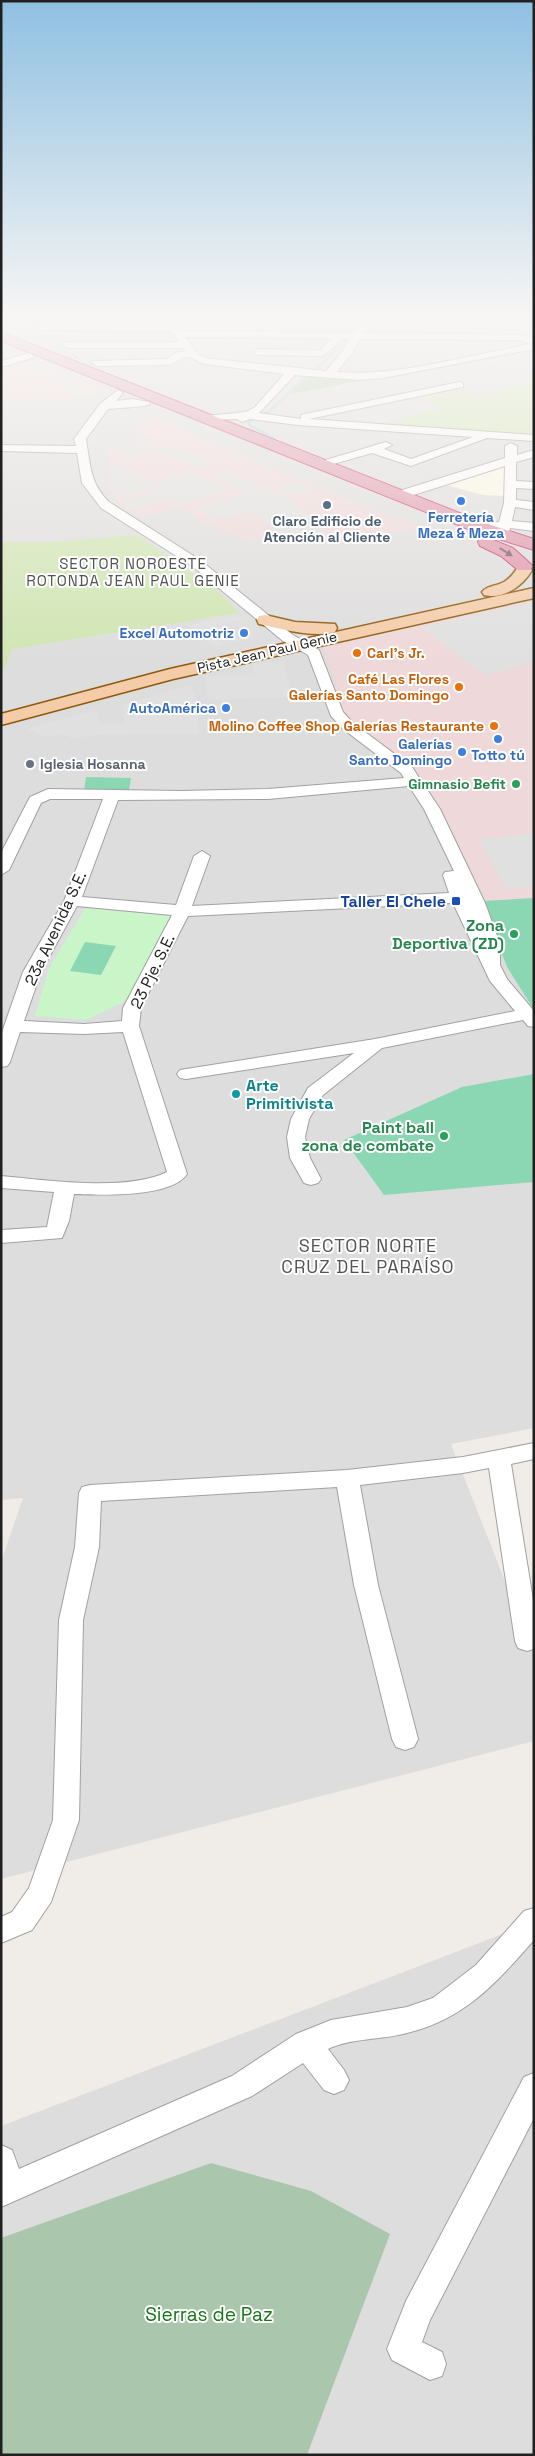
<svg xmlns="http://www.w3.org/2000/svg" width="535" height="2456" font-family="'Space Grotesk',sans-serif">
	<rect width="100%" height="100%" fill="#f0ece7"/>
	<!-- residential -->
	<g fill="#dedddd">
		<path d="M1 319H534V1428L451 1444 534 1655V1741L1 1879V1562L23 1498 1 1500Z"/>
		<path d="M534 1922V2455H1V2126Z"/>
	</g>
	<!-- commercial -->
	<g fill="#efd8d9">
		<path d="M1 350 108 391 71 399 1 400Z"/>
		<path d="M157 417 200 439 388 516 403 518 422 528 395 532 336 536 290 544 240 538 198 521 181 506 141 518 119 503 114 496 107 482 108 451 149 439 133 426Z"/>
		<path d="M534 601V898L482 901 433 796 404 761 350 724 337 698 334 678 323 647Z"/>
	</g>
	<!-- education -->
	<path fill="#fcfae3" d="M503 466 506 467 505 496 483 495 438 483Z"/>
	<!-- grass -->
	<g fill="#d0e5b2">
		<path d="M530 382 534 384V439L369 427 441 408 416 393 454 386 475 396Z"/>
		<path d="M137 535 217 590 240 613 12 649 1 676V542H51Z"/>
	</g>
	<!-- forest -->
	<path fill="#b0cba0" d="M311 375 369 379 291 394Z"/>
	<!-- cemetery -->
	<path fill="#aac6ac" d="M211 2163 311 2191 390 2234 307 2455H1V2238Z"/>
	<!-- park -->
	<path fill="#c9f5c9" d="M85 908 177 916 130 999 86 1020 35 1016 49 968Z"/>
	<!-- pitch -->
	<g fill="#8cd7b3">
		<path d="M86 777 131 778 129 791H84Z"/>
		<path d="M534 898V1010L507 967 482 901Z"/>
		<path d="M85 942 116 946 101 975 70 971Z"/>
		<path d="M534 1074V1182L384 1195 344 1140 462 1087Z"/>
	</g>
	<!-- parking -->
	<g fill="#e0e0e0">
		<path d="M515 353 525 358 488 365 478 360Z"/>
		<path d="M35 362 65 375 91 394 79 396 45 374H39L21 367Z"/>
		<path d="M139 444 158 445 173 451 179 450 211 463 197 468 151 449 126 456 115 451Z"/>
		<path d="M116 465 156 483 188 472 230 489 182 505 167 498 133 509 122 502 156 492 149 489 123 497 113 492 109 478 111 466Z"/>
		<path d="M224 470 255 485 279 492 315 520 326 535 290 543 251 511 212 520 195 508 248 493 211 474Z"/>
		<path d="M302 483 312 491 286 495 277 487Z"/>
		<path d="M534 603V663L485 675 421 627Z"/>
		<path d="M245 616 247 618 210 626 214 630 205 632 209 636 214 634 222 642 251 636 253 638 212 646 187 625Z"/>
		<path d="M285 662 291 697 208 700 205 676 255 675 253 663Z"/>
		<path d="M190 685 197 698 199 734 95 735 72 739 65 734 47 737 26 728 96 710 101 724 125 723 123 705Z"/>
		<path d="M534 834V887L506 889 479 839Z"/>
	</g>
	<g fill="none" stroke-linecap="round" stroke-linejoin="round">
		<!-- stream -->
		<g stroke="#abd3d9" stroke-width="2.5">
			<path d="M22 319 63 350 81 360"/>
			<path d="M358 329 369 320"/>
			<path d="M314 371 351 335"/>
			<path d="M259 416 268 412 309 375"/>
			<path d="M255 418 249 422 250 426 274 438"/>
		</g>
		<!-- minor casing -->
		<g stroke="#a1a1a1" stroke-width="2">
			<g id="minor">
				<path d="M162 319H172L181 331 352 333 371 319H383L362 333 525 335 534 338V349L383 378 358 380 295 375 259 413 301 419V415L305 414 459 382 463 383V387L309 419 534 435V441L487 438 411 466 372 453 323 467 319 466V462L386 442 392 445 384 449 411 459 473 437 298 425 250 419 242 422 237 419 206 420V416L246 412 255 407 284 374 204 364 190 357 182 358 170 365 97 366 92 363 93 361 167 359 175 353 186 351 183 348H67L62 345 67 342H179L171 331 41 330 36 327 41 324 166 325ZM185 337 333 338 320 350 258 349 253 352 258 355 323 356 344 338 349 339 342 352 326 371 206 358 199 355ZM359 339 520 340 530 344C470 355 396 377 337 372L352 353Z"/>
				<path d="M406 319H516L517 320 512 323 411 322Z"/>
				<path d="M29 353 34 356 33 358 1 367V361Z"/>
				<path d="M118 390 123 393 116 401 132 399 149 402 150 404C147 407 116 408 108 409L86 439C90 463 90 484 109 502L200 560 293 635 319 650 343 712 353 723 412 767 440 809 485 903 500 944V965L507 979 534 1011V1027L528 1026 523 1020 382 1048 323 1095 309 1119 305 1137 310 1158 321 1179 318 1183 311 1185 304 1183 290 1158 287 1137 291 1119 308 1088 354 1053 186 1079 180 1078 177 1074 180 1070 375 1039 515 1011 490 981 453 903 188 916 141 1008 139 1026 187 1174C171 1198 100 1195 74 1194L69 1221 62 1238 1 1243V1230L47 1227 54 1192 1 1188V1176C46 1180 127 1192 167 1172L123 1032 84 1034 20 1032 10 1062 7 1066 1 1067V1035L23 972 64 901 103 799H50L41 803 9 870 1 875V853L30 797 48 789 182 791 268 789 404 778 401 773 343 729 331 716 308 655 283 641 192 566 101 508 82 483 77 453 1 451V445L76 446 74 439 100 404ZM409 786 424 809 454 871 445 872 443 875 449 893 192 906 210 856 202 851 194 856 176 905 82 897 118 800 268 799ZM77 906 172 915 123 1008 122 1021 84 1024 24 1021 41 972Z"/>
				<path d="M511 443 517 446V455L534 450V457L516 462V481L534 482V489L516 488V500L534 502V510L515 507 512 521 534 523V531L510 528 508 536 502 540 496 536 498 529H490L488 526 490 523 499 522 504 503 505 466 404 498H396L394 495 396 492 505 458V446Z"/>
				<path d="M534 1443V1459L511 1464 534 1606V1649L527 1651 518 1648 515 1641 489 1468 463 1473 360 1485 378 1585 418 1739 414 1747 405 1750 396 1747 392 1739 354 1585 337 1487 101 1501 99 1547 83 1620 79 1820 51 1902 32 1930 1 1943V1917L12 1912 29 1888 53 1820 59 1620 75 1547 79 1493 82 1487 90 1485 347 1470 463 1457Z"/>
				<path d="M534 1908V1940C496 1983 465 2019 407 2033 381 2040 351 2038 328 2049L344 2070 349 2080 344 2090 334 2094 324 2090 303 2063 252 2096 1 2207V2145L12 2150 19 2169 232 2076 296 2034 331 2020 407 2007 433 1998 476 1965 524 1911Z"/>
				<path d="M534 2073V2118L430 2320 422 2342 442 2352 446 2364 442 2376 430 2380 392 2360 387 2349 406 2301 524 2077Z"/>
			</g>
		</g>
		<!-- major casing -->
		<g stroke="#8f580d" stroke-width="3">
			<g id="major">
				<path d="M524 565 532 570C523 586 503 600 484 595L482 592C486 586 497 586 504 582 511 578 514 573 518 567Z"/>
				<path d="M534 588V598L173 679 1 725V714L170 669Z"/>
				<path d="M265 615 295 622 335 624 337 628 335 632C311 638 283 629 259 624L257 620 259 616Z"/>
			</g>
		</g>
		<!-- highway casing -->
		<g stroke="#cc3677" stroke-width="2">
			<g id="highway">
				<path d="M1 332 485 523 534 539V550L473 531 1 341Z"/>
				<path d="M486 537 513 548 533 566 530 570H518L501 556 480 546 478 542 480 538Z"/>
			</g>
		</g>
		<!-- minor -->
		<use href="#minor" fill="#fff" fill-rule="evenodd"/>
		<!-- major -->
		<use href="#major" fill="#f4cca8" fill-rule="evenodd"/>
		<!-- highway -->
		<use href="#highway" fill="#e096ab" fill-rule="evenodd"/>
	</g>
	<!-- one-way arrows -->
	<defs><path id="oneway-solid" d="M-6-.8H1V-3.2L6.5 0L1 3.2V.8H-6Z" transform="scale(1.25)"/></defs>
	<use fill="#76555f" href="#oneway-solid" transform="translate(506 552) rotate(32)"/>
	<!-- sky -->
	<linearGradient id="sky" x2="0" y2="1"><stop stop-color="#8fc0e2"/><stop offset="0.48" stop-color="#f8f6f4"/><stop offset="1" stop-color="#f8f6f4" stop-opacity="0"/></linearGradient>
	<rect width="535" height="663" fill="url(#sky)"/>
	<!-- markers -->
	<g fill="#3f7fe0" stroke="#fff" stroke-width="2">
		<circle cx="461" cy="501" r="5"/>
		<circle cx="244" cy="633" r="5"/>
		<circle cx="226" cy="708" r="5"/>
		<circle cx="498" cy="739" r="5"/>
		<circle cx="462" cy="752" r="5"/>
	</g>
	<circle fill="#5c6f8a" stroke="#fff" stroke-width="2" cx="327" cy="505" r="5"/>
	<g fill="#e8710a" stroke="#fff" stroke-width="2">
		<circle cx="357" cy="653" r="5"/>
		<circle cx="459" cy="687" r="5"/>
		<circle cx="494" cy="726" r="5"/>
	</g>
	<circle fill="#6b7280" stroke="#fff" stroke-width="2" cx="30" cy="764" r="5"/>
	<g fill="#2e9e5b" stroke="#fff" stroke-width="2">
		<circle cx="516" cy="784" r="5"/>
		<circle cx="514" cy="934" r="5"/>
		<circle cx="444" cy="1136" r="5"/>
	</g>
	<rect fill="#1a4fb4" stroke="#fff" stroke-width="2" x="451" y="896" width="10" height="10" rx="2.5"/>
	<circle fill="#0f9aa8" stroke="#fff" stroke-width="2" cx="236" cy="1094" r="5"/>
	<g text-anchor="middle" stroke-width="4" stroke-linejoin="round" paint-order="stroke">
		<!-- far-shop labels -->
		<g font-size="14" font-weight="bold" fill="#366cbe" stroke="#fff" text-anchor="end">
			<text x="461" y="522" text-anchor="middle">Ferretería<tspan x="461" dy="16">Meza &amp; Meza</tspan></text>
			<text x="234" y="638">Excel Automotriz</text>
			<text x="216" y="713">AutoAmérica</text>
			<text x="452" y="749">Galerías<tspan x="452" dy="16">Santo Domingo</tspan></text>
			<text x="498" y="760" text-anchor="middle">Totto tú</text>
		</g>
		<!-- far-service labels -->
		<g font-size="14" font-weight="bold" fill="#4e5e75" stroke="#fff">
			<text x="327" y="526">Claro Edificio de<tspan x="327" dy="16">Atención al Cliente</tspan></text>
		</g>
		<!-- far-street labels -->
		<g font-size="14" fill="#202020" stroke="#fff">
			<text transform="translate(267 652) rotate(-13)" y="5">Pista Jean Paul Genie</text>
		</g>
		<!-- far-food labels -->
		<g font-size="14" font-weight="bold" fill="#c56008" stroke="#fff" text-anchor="end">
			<text x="367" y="658" text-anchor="start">Carl's Jr.</text>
			<text x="449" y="684">Café Las Flores<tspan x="449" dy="16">Galerías Santo Domingo</tspan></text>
			<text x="484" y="731">Molino Coffee Shop Galerías Restaurante</text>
		</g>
		<!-- far-worship labels -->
		<g font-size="14" font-weight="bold" fill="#5b616d" stroke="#fff" text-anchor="start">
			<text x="40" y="769">Iglesia Hosanna</text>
		</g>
		<!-- far-leisure labels -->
		<g font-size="14" font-weight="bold" fill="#27864d" stroke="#fff" text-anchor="end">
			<text x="506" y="789">Gimnasio Befit</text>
		</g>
		<!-- far-neighbourhood labels -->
		<g font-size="15" letter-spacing="1" fill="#535353" stroke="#fff">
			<text x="133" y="569">SECTOR NOROESTE<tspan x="133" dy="17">ROTONDA JEAN PAUL GENIE</tspan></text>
		</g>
		<!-- transit labels -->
		<g font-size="16" font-weight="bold" fill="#164399" stroke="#fff" text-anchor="end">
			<text x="446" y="907">Taller El Chele</text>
		</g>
		<!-- leisure labels -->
		<g font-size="16" font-weight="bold" fill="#27864d" stroke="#fff" text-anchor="end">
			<text x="504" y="931">Zona<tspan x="504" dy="18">Deportiva (ZD)</tspan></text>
			<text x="434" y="1133">Paint ball<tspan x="434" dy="18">zona de combate</tspan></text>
		</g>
		<!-- street labels -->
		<g font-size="16" fill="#202020" stroke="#fff">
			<text transform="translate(55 928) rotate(-65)" y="6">23a Avenida S.E.</text>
			<text transform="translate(152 971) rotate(-64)" y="6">23 Pje. S.E.</text>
		</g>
		<!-- culture labels -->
		<g font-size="16" font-weight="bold" fill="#0d838f" stroke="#fff" text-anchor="start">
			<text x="246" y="1091">Arte<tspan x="246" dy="18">Primitivista</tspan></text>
		</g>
		<!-- neighbourhood labels -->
		<g font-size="18" letter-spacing="1" fill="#535353" stroke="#fff">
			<text x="368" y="1252">SECTOR NORTE<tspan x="368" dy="21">CRUZ DEL PARAÍSO</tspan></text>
		</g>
		<!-- near-park labels -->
		<g font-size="19" fill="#167615" stroke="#fff">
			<text x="209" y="2321">Sierras de Paz</text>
		</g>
	</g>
	<!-- border -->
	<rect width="535" height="2456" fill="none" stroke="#202020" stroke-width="5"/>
</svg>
